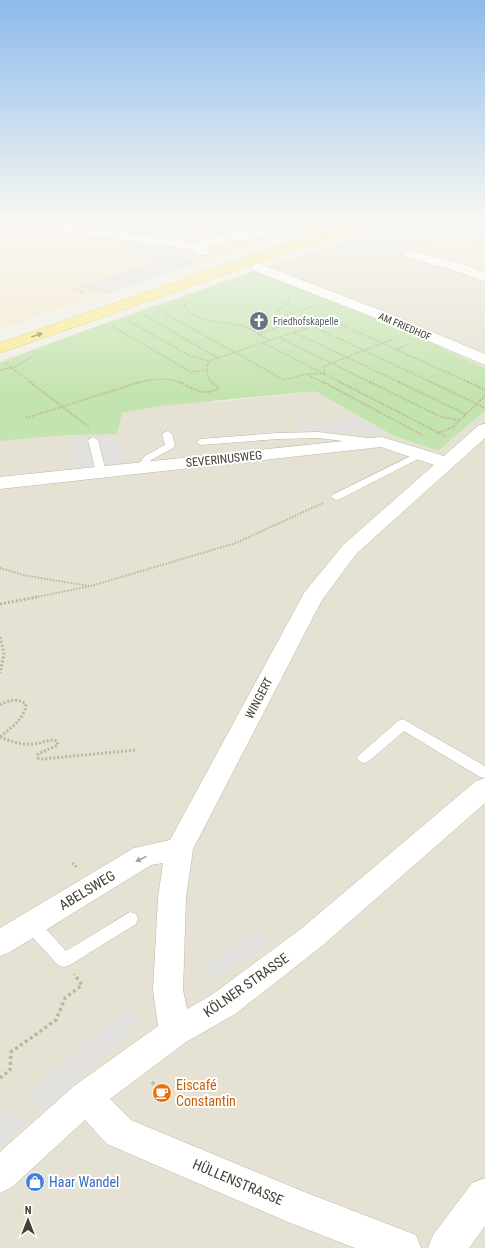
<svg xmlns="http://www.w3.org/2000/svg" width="485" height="1248" font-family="'Roboto Condensed',sans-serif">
	<rect width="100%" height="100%" fill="#f1f0e5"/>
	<!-- residential -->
	<g fill="#e5e2d3">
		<path d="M376 232 485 274V368L343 301 254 271Z"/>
		<path d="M92 328 214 402 315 391 394 436 438 451 485 411V1248H0V361Z"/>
	</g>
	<!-- commercial -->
	<g fill="#f3e9d0">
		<path d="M0 220H327L0 329Z"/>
		<path d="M418 220H485V274L376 232Z"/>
	</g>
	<!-- green -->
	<path fill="#c4e4af" d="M254 271 343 301 485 368V411L438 451 394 436 315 391 160 406 122 413 117 434 66 435 0 441V363L92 328Z"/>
	<!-- parking -->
	<g fill="#e2e1dd">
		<path d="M61 220H253V225L265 228 233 229 236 226 229 223 171 239 67 224Z"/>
		<path d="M452 220H485V249L469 243 474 241 452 233 424 243 404 236Z"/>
		<path d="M133 242 185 253 179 256 201 262 105 295 79 286 151 263 150 259 116 253Z"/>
		<path d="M359 417 363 425 372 424 384 431 372 436 360 430 332 433 300 432 296 423Z"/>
		<path d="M116 435 129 465 73 469 67 438Z"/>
		<path d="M255 929 271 940 216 981 203 967Z"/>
		<path d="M124 1009 143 1018 130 1032 43 1111 27 1094Z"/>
		<path d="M11 1107 27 1122 0 1149V1116Z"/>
	</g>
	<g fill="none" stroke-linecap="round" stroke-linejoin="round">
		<!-- service casing -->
		<g stroke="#bcb8a8" stroke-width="1">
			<g id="service">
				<path d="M167 431 172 434 175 446 173 448 151 460 145 470H137L136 468 145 456 165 445 162 434Z"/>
				<path d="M318 432 377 439 382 442 377 445 318 438 278 439 201 445 196 442 201 439 278 433Z"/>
				<path d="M93 437 98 440 106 472 105 474 101 475 96 472 88 440Z"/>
				<path d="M421 451 426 454 424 456 340 499 336 500 331 497 332 495Z"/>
				<path d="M403 719 485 766V778L480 777 404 731 369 761 364 763 359 761 357 758 359 755 398 721Z"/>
				<path d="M130 912 136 914 138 919 136 924 70 965 64 967 58 965 25 929 23 924 25 919 31 917 37 919 66 951Z"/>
			</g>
		</g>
		<!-- minor casing -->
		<g stroke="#bcb8a8" stroke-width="1">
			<g id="minor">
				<path d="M3 220H34L197 243 218 235 250 231 290 220H308L306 223 251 239 225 242 206 249 209 252 207 255C200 256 198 255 194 250L9 224 5 223Z"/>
				<path d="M411 250 463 264 485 273V282L453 270 406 257 404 254 406 251Z"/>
				<path d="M258 263 380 310 485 354V365L370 316 253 270 251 267 253 264Z"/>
				<path d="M485 424V438L357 553 322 600 193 849 186 898 183 990 187 1009 213 994 302 928 476 781 485 778V803L322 946 235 1014 186 1042 110 1099 131 1120 302 1191 416 1235 421 1248H355L288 1222 107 1144 85 1120 12 1187 0 1193V1152L74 1086 158 1026 153 990 158 898 163 863 151 865 10 952 0 956V928L134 848 170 840 304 593 343 545 434 465 381 447 0 489V477L382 437 444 456 479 425Z"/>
				<path d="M485 1178V1226L469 1248H428L433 1235 472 1183Z"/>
			</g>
		</g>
		<!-- primary casing -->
		<g stroke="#ddcb67" stroke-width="1">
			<path id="primary" d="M365 220H383L381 223 289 252 0 353V343L279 246Z"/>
		</g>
		<!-- path-far3 -->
		<g stroke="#bdb69a" stroke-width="1.5" stroke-dasharray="1.5 1.5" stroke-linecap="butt">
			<path d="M414 220 448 232"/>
			<path d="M392 225 411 220"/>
			<path d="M456 234 461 232"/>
			<path d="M74 288 84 292"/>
			<path d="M290 296 289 301 279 311 281 316 306 329"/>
			<path d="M184 301C188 325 226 321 243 326 252 329 262 336 270 341"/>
			<path d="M159 310 284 380 306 374H324"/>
			<path d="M144 315 218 358"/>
			<path d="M281 316 313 307"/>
			<path d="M129 321 190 356 209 361"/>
			<path d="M112 326 191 372 206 370"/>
			<path d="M313 326 331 320 470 383"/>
			<path d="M295 333 401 383"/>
			<path d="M258 334 292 322"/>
			<path d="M280 338 372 383"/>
			<path d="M263 343 342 383"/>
			<path d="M397 349 407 345"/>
			<path d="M5 363 32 383"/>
			<path d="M0 370 16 367 32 356"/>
			<path d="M325 374 324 367 327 365 393 339"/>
			<path d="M308 375 325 383"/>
			<path d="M136 383C152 379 167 377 182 383"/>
			<path d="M212 383C206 377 206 369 209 361L312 326 433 383"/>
		</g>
		<!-- path-far2 -->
		<g stroke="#bdb69a" stroke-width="2" stroke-dasharray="1.5 1.5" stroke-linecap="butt">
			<path d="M30 382 89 427"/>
			<path d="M180 382C193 389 205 397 219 388L211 382"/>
			<path d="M323 382 424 436"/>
			<path d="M340 382 447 437"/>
			<path d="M370 382 441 417 460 420"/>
			<path d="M399 382 465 414"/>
			<path d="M431 382 485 408"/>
			<path d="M468 382 485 390"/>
			<path d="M26 418 140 382"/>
			<path d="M437 433 453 427 485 396"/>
			<path d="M0 568 23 575 89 586"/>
			<path d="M32 598 91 586 236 543 323 503"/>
		</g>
		<!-- path-far1 -->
		<g stroke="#bdb69a" stroke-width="3" stroke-dasharray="2 2" stroke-linecap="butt">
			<path d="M0 604 37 597"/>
			<path d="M0 637 4 654 0 673"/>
			<path d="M0 705C9 700 17 698 26 704 25 719 10 728 0 737"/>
			<path d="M0 737C10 741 21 745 32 744 42 744 48 738 57 741L58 745 38 754V758L42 759 136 750"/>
			<path d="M72 863 78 868"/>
		</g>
		<!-- path -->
		<g stroke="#bdb69a" stroke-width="3.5" stroke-dasharray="3 3" stroke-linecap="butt">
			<path d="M0 1078 10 1070 11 1052 56 1020 65 998 82 985 74 974"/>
			<path d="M152 1082 159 1091"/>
		</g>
		<!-- service -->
		<use href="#service" fill="#fff" fill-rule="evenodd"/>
		<!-- minor -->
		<use href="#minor" fill="#fff" fill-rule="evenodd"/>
		<!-- primary -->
		<use href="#primary" fill="#f9eb96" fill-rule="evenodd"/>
	</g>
	<!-- one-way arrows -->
	<defs><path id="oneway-solid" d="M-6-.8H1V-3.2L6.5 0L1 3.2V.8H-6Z"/></defs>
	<use fill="#958d61" href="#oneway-solid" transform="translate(37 335) rotate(-19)"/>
	<use fill="#a1a09a" href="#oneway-solid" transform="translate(141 859) rotate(154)"/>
	<!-- sky -->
	<linearGradient id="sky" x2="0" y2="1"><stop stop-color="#8cbaea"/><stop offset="0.56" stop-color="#f9f8f3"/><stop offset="1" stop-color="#f9f8f3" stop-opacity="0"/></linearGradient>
	<rect width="485" height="394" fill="url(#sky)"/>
	<!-- icons -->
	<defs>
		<g id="church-disc" transform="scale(1)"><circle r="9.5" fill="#6b7280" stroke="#fff"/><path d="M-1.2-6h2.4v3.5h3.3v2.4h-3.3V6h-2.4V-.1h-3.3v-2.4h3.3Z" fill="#fff"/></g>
		<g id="cafe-disc" transform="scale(1)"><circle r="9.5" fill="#e8710a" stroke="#fff"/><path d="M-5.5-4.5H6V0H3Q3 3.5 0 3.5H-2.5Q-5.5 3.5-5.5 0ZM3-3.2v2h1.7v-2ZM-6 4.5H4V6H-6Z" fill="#fff"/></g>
		<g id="shop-disc" transform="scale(1)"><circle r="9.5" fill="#3f7fe0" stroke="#fff"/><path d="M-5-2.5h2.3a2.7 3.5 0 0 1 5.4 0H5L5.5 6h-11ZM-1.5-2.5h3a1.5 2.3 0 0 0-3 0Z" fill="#fff"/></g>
	</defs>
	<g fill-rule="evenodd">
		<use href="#church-disc" x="259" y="321"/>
		<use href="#cafe-disc" x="162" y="1093"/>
		<use href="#shop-disc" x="35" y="1182"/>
	</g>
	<g text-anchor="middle" stroke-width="4" stroke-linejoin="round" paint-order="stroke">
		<!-- far-worship labels -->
		<g font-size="10" fill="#5b616d" stroke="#fff" text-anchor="start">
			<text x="273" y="325">Friedhofskapelle</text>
		</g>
		<!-- far-street labels -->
		<g font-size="10" fill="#434035" stroke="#fff">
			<text transform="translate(405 326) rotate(23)" y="4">AM FRIEDHOF</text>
		</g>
		<!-- street labels -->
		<g font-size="12" fill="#434035" stroke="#fff">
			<text transform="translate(224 459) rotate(-6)" y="4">SEVERINUSWEG</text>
			<text transform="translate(259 698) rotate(-62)" y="4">WINGERT</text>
		</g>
		<!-- near-street labels -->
		<g font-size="14" fill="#434035" stroke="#fff">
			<text transform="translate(87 890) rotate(-31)" y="5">ABELSWEG</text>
			<text transform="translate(246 985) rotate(-35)" y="5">KÖLNER STRASSE</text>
			<text transform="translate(238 1182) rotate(23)" y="5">HÜLLENSTRASSE</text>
		</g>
		<!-- near-food labels -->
		<g font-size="14" fill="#c56008" stroke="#fff" text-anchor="start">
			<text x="176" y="1090">Eiscafé<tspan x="176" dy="16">Constantin</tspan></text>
		</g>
		<!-- near-shop labels -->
		<g font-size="14" fill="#366cbe" stroke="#fff" text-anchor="start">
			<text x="49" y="1187">Haar Wandel</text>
		</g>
	</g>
	<!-- north arrow -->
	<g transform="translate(28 1220)" stroke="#ffffff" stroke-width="3" paint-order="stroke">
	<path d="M0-3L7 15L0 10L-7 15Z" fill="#434035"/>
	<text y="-6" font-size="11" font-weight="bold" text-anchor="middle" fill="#434035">N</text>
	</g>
</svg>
